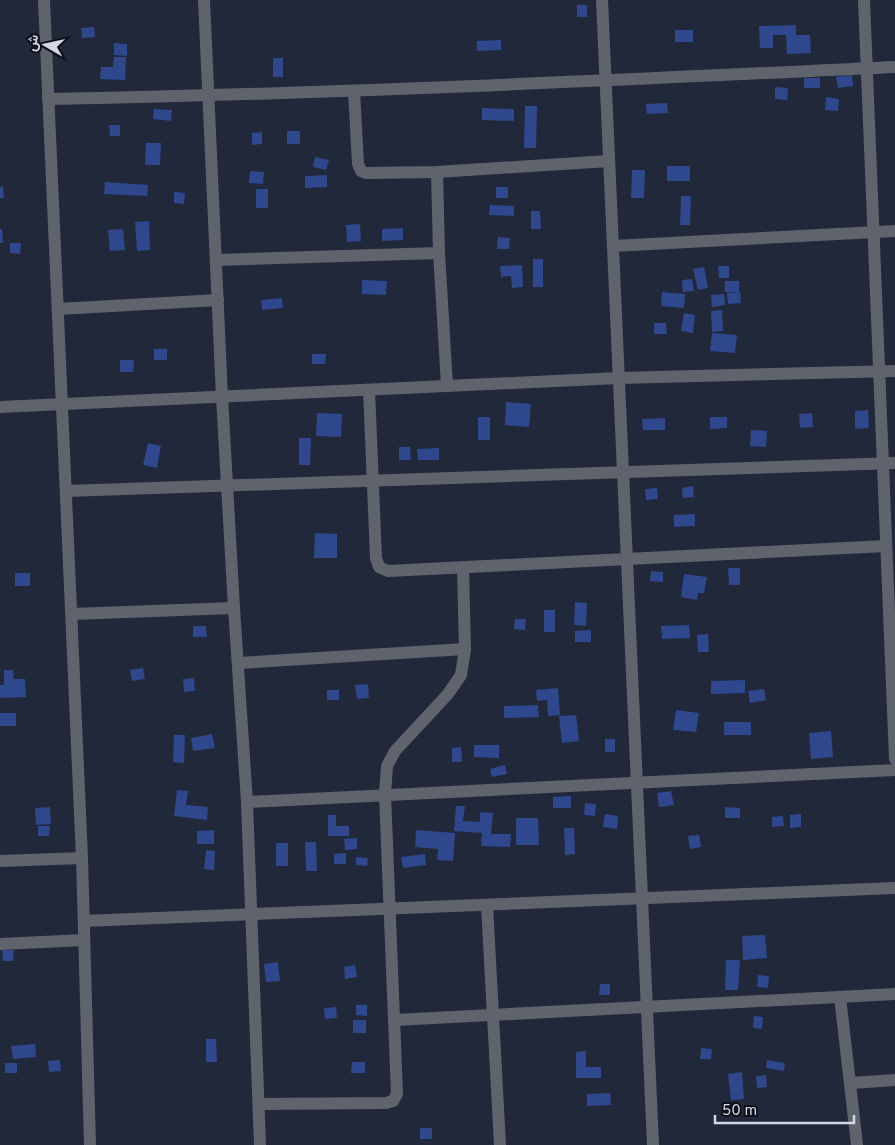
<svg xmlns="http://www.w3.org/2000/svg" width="895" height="1145" font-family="Overpass,Vazirmatn,sans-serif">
	<rect width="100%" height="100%" fill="#21283a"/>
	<!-- building -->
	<g fill="#2f478d">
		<rect x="577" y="5" width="10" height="12"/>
		<path d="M796 25V35H810L811 53 787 54 786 35H773V48H760L759 26Z"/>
		<path d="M94 27 95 37 82 38 81 28Z"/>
		<rect x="675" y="30" width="18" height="12"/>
		<path d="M501 40V50L477 51V41Z"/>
		<path d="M114 43 127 44V56L114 55Z"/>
		<path d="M114 57H126L125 80 100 79 101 67H113Z"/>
		<rect x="273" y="58" width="10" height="19"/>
		<path d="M852 75 853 86 838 88 836 77Z"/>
		<rect x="804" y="78" width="16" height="10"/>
		<path d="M775 87 788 88 787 100 775 99Z"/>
		<path d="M826 97 839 99 838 111 825 110Z"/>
		<path d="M667 103 668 113 647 114 646 104Z"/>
		<path d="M525 106H537L536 148H524Z"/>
		<path d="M482 108 514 109V121L482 120Z"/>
		<path d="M154 109 172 110 171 121 153 119Z"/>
		<path d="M109 125H120V136H110Z"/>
		<rect x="287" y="131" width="13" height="13"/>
		<path d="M262 132V144L252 145V133Z"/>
		<path d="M146 143H161L160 165H145Z"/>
		<path d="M315 157 329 160 326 170 313 167Z"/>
		<rect x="667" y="166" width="23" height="15"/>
		<path d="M632 170H645L644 198H631Z"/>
		<path d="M250 171 264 172 263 184 249 183Z"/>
		<path d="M327 175V187L305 188V176Z"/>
		<path d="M105 182 148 185 147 196 104 194Z"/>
		<path d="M3 186 4 198H0V187Z"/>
		<rect x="496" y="187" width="12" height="11"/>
		<rect x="256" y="189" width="12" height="19"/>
		<path d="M174 192 185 193 184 204 174 203Z"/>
		<path d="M681 196H691L690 225H680Z"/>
		<path d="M490 205 514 206V216L489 215Z"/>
		<path d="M531 211H540L541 229H531Z"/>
		<path d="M149 221 150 250 137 251 135 222Z"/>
		<path d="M360 224 361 241 347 242 346 225Z"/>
		<path d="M403 228V240L382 241V229Z"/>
		<path d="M0 229H2L3 243H0Z"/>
		<path d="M123 229 125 250 110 251 108 230Z"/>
		<path d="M498 237 510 238 509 249H497Z"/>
		<path d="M10 243H21L20 254 10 253Z"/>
		<rect x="533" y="259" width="10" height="28"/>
		<path d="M522 265 523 287 512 288 511 276 501 277 500 266Z"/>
		<path d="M718 266H729V278H719Z"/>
		<path d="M704 267 708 288 698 290 693 269Z"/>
		<path d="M692 279 694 291 683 292 682 280Z"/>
		<path d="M362 280 387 281 386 295 362 294Z"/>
		<rect x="725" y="281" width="14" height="11"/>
		<path d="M662 292 685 294 684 308 661 306Z"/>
		<path d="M740 292 741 303 728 304 727 293Z"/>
		<path d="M724 294 725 305 712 307 711 295Z"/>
		<path d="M282 298 283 308 262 310 261 300Z"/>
		<path d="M722 310 723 331 712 332 711 311Z"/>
		<path d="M684 313 695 315 693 333 681 331Z"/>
		<path d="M654 323H666L667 334H654Z"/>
		<path d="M712 333 737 335 735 353 710 351Z"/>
		<rect x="154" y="349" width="13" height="11"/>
		<path d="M312 354H326L325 364H312Z"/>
		<path d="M120 360H134L133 372H120Z"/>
		<path d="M506 402 531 404 529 427 505 425Z"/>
		<path d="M868 410 869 428 855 429V411Z"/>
		<path d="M317 413 342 414 341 437 316 436Z"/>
		<path d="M812 413 813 427 800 428 799 414Z"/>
		<rect x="478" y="417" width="12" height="23"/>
		<path d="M710 417H727V428L710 429Z"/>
		<path d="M665 418V430H643L642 419Z"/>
		<path d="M751 430 767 431 766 447 750 446Z"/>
		<path d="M299 438H311L310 465H299Z"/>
		<path d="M148 443 161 446 157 468 143 465Z"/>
		<path d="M399 447H410L411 460H399Z"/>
		<path d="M439 448V460H418L417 449Z"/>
		<path d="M693 486 694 497 683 498 682 488Z"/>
		<path d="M657 488 658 499 646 500 645 489Z"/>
		<path d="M695 514V526L674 527V515Z"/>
		<path d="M315 533 337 534V558H314Z"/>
		<path d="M728 568H740V585H729Z"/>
		<path d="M651 571 663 572V582L650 581Z"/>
		<rect x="15" y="573" width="15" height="13"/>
		<path d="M684 574 707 577 704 593H698L697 600 681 597Z"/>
		<path d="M575 602 587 603 586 626 574 625Z"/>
		<rect x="544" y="610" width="11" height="22"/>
		<path d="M515 619H526L525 630 514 629Z"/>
		<path d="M689 625 690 638 662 639 661 626Z"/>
		<path d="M193 626H206L207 637H193Z"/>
		<path d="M591 630V642H575V631Z"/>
		<path d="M708 634 709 652H698L697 635Z"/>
		<path d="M143 668 145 679 132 681 130 670Z"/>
		<path d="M4 670H13L14 679H25L26 697 0 698V685H4Z"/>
		<path d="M194 678 195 691 184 692 183 679Z"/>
		<path d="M745 680V693L711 694V681Z"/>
		<path d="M368 684 369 698 357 699 355 685Z"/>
		<path d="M558 688 560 715 548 716 547 700 537 701 536 690Z"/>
		<path d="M764 689 766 700 750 703 748 691Z"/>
		<rect x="327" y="690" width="12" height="10"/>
		<path d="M538 705 539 717 504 718V706Z"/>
		<path d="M676 710 699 713 696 732 673 730Z"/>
		<rect x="0" y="713" width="16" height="13"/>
		<path d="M576 715 579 741 562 743 559 716Z"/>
		<rect x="724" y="722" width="27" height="13"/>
		<path d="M831 731 833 757 811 759 809 733Z"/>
		<path d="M212 734 215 748 193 751 191 738Z"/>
		<path d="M174 735H185L184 763 173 762Z"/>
		<rect x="605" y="739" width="10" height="13"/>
		<path d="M474 745H499V758L474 757Z"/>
		<path d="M461 747 462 762H452V748Z"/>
		<path d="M505 765 507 774 492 777 490 769Z"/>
		<path d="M177 790 188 791 186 805 208 807 207 820 174 816Z"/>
		<path d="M671 791 674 805 659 807 657 793Z"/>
		<path d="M571 796V808H553V797Z"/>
		<path d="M585 803 596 804 595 816 584 815Z"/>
		<path d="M456 806H465L463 821 480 822V812L493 813 491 834H511L510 847 481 846 482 833 454 831Z"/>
		<path d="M50 807 51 824 36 825 35 808Z"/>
		<path d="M725 807 740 808V818H725Z"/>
		<path d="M605 814 618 816 617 829 603 827Z"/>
		<path d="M801 814V827L790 828V815Z"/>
		<path d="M328 815H336V826H349V836H328Z"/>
		<path d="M783 816 784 826 772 827V817Z"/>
		<path d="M516 818H538L539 845H516Z"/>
		<path d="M38 826H50L49 836H38Z"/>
		<path d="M564 828H574L575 854 565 855Z"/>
		<path d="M214 830V844H197V831Z"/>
		<path d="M416 830 455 833 453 861 437 860 438 849 415 847Z"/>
		<path d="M699 835 701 847 690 849 688 836Z"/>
		<path d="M357 838V849L345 850 344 839Z"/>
		<path d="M305 842H316L317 871H306Z"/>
		<rect x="276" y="843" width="12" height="23"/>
		<path d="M206 850 215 851 214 870 204 869Z"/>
		<path d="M346 853V864H334V854Z"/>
		<path d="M425 854 426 865 403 868 401 857Z"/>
		<path d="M356 857 368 858 367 866 356 865Z"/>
		<path d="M765 935 767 958 743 960 742 936Z"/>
		<path d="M2 950H14L13 961H3Z"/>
		<path d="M726 960H740L738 990H725Z"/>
		<path d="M278 962 280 981 266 982 264 964Z"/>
		<path d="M355 965 357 977 345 979 344 967Z"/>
		<path d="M758 975 769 976 768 988 757 987Z"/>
		<path d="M600 984H610V995H599Z"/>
		<path d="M356 1005H367V1016L356 1015Z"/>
		<path d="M336 1007 337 1018 325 1019 324 1008Z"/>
		<path d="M754 1016 763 1017 762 1029 753 1028Z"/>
		<rect x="353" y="1020" width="13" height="13"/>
		<path d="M206 1039H216L217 1062H206Z"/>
		<path d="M35 1044 36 1057 13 1059 11 1046Z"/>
		<path d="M701 1048 712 1049 711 1059H700Z"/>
		<path d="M586 1051V1067H601V1078H576V1052Z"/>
		<path d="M60 1060 61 1071 49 1072 48 1061Z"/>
		<path d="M767 1060 785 1063 784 1071 766 1068Z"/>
		<path d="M352 1062H365V1073H351Z"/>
		<rect x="5" y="1063" width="12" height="10"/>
		<path d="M742 1072 744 1099 731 1100 728 1074Z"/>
		<path d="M766 1075 767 1087 757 1088 756 1076Z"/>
		<path d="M610 1093 611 1105 587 1106V1094Z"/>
		<rect x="420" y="1128" width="12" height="11"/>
	</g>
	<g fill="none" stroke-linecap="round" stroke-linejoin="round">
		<!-- minor -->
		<g stroke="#5f636c" stroke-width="12">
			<path d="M44 0 82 858 90 1145"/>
			<path d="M204 0 222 397 234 608 247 802 260 1145"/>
			<path d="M602 0 653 1145"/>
			<path d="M864 0 895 759"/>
			<path d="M354 91 358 164 361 171 366 173 437 172 609 161"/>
			<path d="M48 99C331 94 613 80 895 67"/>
			<path d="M437 172 439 253 447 385"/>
			<path d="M613 246 895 231"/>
			<path d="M216 260 439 253"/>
			<path d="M58 309 218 300"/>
			<path d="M369 390 376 558 379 567 388 571 886 546"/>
			<path d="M0 407 619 378 895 371"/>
			<path d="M66 491 895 463"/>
			<path d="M72 614 234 608"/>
			<path d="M238 663 465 649"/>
			<path d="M247 802 895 770"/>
			<path d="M0 861 82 858"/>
			<path d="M487 905 500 1145"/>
			<path d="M84 921 895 888"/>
			<path d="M0 944 84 940"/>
			<path d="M840 997 857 1145"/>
			<path d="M395 1020 895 994"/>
			<path d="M851 1083 895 1080"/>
			<path d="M259 1104 386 1103 393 1101 397 1094 385 794 387 766 395 751 448 694 461 675 465 649 463 568"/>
		</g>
	</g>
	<!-- north arrow -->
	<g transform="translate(45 45) rotate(279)" stroke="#0e1119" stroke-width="4" paint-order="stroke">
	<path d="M0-4L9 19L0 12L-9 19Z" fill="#d2d8e4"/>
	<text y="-8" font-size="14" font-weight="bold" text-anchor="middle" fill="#d2d8e4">ش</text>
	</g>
	<!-- scale -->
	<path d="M715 1115v8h139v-8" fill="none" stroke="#d2d8e4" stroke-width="2.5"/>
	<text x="722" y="1115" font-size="15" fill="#d2d8e4" stroke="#0e1119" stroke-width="4" paint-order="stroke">50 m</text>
</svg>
